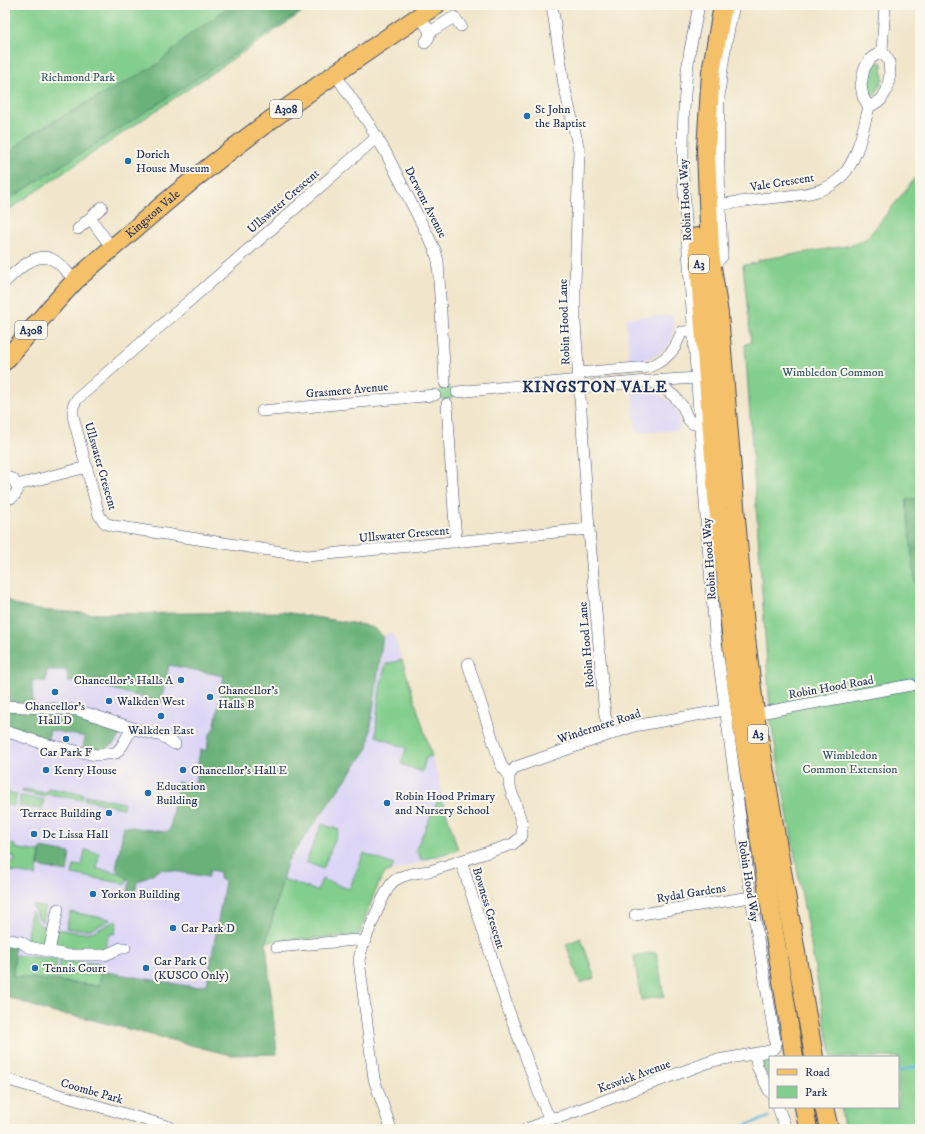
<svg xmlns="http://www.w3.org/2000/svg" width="925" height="1134" font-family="'IM FELL DW Pica',serif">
	<rect width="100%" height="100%" fill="#fbf7ec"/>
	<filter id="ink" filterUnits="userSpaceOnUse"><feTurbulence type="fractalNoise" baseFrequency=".025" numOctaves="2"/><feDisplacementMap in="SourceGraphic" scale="8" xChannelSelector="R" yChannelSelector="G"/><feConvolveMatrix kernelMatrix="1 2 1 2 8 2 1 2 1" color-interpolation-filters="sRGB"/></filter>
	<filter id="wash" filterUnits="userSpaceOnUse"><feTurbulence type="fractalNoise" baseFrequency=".012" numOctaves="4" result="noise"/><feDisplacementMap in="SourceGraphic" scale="16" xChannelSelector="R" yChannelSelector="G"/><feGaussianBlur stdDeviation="0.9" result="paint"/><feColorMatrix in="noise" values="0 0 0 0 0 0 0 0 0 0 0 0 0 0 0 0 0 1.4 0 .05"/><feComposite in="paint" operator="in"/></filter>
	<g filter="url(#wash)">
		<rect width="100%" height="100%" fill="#f1e6cb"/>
		<!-- built -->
		<g fill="#dcd6f6">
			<path d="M673 315 674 329 671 340 665 349 656 355 646 359 629 360 626 318Z"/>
			<path d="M647 390 657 393 673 404 678 413 680 430 636 433 632 391Z"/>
			<path d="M5 599 19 606 38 610 99 614 284 612 370 626 375 629 383 636 393 632 432 756 458 851 385 873 373 897 359 935 266 942 277 1054 230 1055 83 1018 50 1012 5 996Z"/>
		</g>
		<!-- green -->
		<g fill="#82ce8c" stroke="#4e7e75">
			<path d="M5 5H313L5 212Z"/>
			<path d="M879 62H881L882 64 883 79 875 95 871 97 868 94C867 83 868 68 879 62Z"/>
			<path d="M920 172V1129H844L841 1107H898V1057H832L825 1024 771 723 745 344 751 343 743 265 758 263V260L852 245 865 239 873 231Z"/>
			<circle cx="446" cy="393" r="7"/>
			<path d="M402 660 432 756 426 758 422 772 401 764 406 748 376 736C377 711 378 687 386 664Z"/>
			<path d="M97 678 136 688 134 695 95 684Z"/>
			<path d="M48 788 83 794 82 800 48 794 44 797 22 792 23 789 47 793Z"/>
			<path d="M5 792 17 794 14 806 5 804Z"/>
			<path d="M86 795 124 803 123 808 85 800Z"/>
			<path d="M20 796 44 800 42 809 19 806Z"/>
			<path d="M438 800 444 805 458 850 421 860 419 854 415 851Z"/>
			<path d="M322 824 339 830 323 869 306 862Z"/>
			<path d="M5 843 15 845V848L40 852 36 876 5 870 6 861 14 862 15 857 5 855Z"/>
			<path d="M85 850 99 853 97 869 122 873 128 878 126 884 72 874 74 865 82 866Z"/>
			<path d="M364 853 394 865 390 871 385 873 381 879 373 897 359 935 266 942 283 879 317 891 322 879 349 889Z"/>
			<path d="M32 905 45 907 42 922 37 917Z"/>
			<path d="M31 911C37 922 36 925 50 928L45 946 26 943Z"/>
			<path d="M70 912 110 919V920C90 931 88 931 66 928Z"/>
			<path d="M114 921H117L115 933 109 935 105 946 100 951H65L56 948 54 945 57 929C86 934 89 936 114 921Z"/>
			<path d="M581 938 595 978 580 983 566 944Z"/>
			<path d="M656 952 664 996 641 1000 634 956Z"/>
			<path d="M15 955 57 959 55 981 13 976Z"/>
			<path d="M60 960 102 964 99 986 57 981Z"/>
			<path d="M769 1056 773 1057H770V1081L762 1064 764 1057Z"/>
		</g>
		<!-- forest -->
		<g fill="#69b178" stroke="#42706b">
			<path d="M230 5H310L155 106 5 202V158L27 136 158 64 191 33 212 20Z"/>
			<path d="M920 498V627L906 500Z"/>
			<path d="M5 599 19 606 38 610 99 614 284 612 370 626 375 629 383 636 368 748 287 862 266 942 277 1054 230 1055 85 1018 50 1012 5 996V944L15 945 13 976 99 986 101 971 194 987 207 984 225 881 219 879 220 872 210 870 208 877 162 869 137 882 134 898 127 897 130 881 116 869 124 826 165 832 170 830 177 782 195 784 200 750H207L209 735 214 729 224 676 169 665 161 703 134 695 136 688 97 678 95 684 82 682H68L67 670H47L46 681H32L33 703H5Z"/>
			<path d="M5 709 73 713 122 729C120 739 111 749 100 750 94 750 88 749 83 748L85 737 50 730 47 741 5 727Z"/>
			<path d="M41 848 70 853 67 872 38 866Z"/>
		</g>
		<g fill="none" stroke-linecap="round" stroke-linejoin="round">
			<!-- stream -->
			<g stroke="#5db1d9" stroke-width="2.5">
				<path d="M917 510H920"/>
				<path d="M901 681 919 678"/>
				<path d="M898 1072 920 1065"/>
				<path d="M735 1129 769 1117"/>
			</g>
		</g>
	</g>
	<g filter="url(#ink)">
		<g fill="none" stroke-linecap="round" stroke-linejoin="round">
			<!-- minor casing -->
			<g stroke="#3b4a6e" stroke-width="12">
				<g id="minor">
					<path d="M552 5 564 85 579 150 575 284V323L589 529 605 716 612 734"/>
					<path d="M420 16 430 32 454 17 461 26"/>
					<path d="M425 43 429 37 430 32"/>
					<path d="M882 51 885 5"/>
					<path d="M335 74 369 124 386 153 435 250 438 261 445 383"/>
					<path d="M377 137 77 399 73 406V416L99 515 105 523 114 526 307 556 589 529"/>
					<path d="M720 204C736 203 752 200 769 198 793 195 826 196 843 175 858 159 863 128 869 107L881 100 887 90 890 74 889 61 882 51 870 59 864 69 861 85 863 97 869 107"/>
					<path d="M90 218 112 248"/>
					<path d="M78 229 102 207"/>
					<path d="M713 266 722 257V254C720 202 717 150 719 98 721 67 727 36 734 5"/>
					<path d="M5 282C17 270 38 249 55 261 63 266 69 275 76 281"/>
					<path d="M578 373 649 367C659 363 669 357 675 347 677 342 679 337 682 332L694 331"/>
					<path d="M651 381 697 378"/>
					<path d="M580 387 648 381 660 385 675 397 683 407 688 419 693 424H700"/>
					<path d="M457 392 579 380"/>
					<path d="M447 404 456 542"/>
					<path d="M262 411 435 395"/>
					<path d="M5 477 13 479 18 488C16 495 13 499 5 499"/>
					<path d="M17 485 87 467"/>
					<path d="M468 664 501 765 509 775"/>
					<path d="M5 706 77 710 145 732 162 736 175 744"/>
					<path d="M755 714 829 700 911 685"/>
					<path d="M5 731 45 744 90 754 98 755 116 753 122 746 132 728"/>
					<path d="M461 861 508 1009 545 1109 549 1116"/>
					<path d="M635 915 751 897"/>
					<path d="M5 939 21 942 29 947 67 955H105L121 948H125"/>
					<path d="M277 947 356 940 364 944"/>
					<path d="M49 951 58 909"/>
					<path d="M755 1054 757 1066 770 1092"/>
					<path d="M5 1079 170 1127 172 1129"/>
					<path d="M778 1107 786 1129"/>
					<path d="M549 1116 552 1118 560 1117 712 1061 770 1051 775 1048 776 1046 751 897 715 634 708 545 683 177C683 135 683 92 690 50 693 35 696 20 699 5"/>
					<path d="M391 1129 374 1079 359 960 361 951C366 938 385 887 394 881 403 874 419 872 430 871L513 844 522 836V824L509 784V775L516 767 634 726 725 710"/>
					<path d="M526 1129C535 1126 543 1124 549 1116"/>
				</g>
			</g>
			<!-- primary casing -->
			<g stroke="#3b4a6e" stroke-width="20">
				<g id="primary">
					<path id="s1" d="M5 361C28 334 51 306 75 281 95 262 116 245 137 227 230 145 333 74 436 5"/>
				</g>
			</g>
			<!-- trunk casing -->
			<g stroke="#3b4a6e" stroke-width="20">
				<g id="trunk">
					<path d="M723 5 711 72 706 149 710 253 719 314 746 638 755 714 814 1057"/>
					<path d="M697 237 718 509C727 569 729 629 737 689 754 812 775 934 794 1057"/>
					<path d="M804 1107 808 1129"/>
					<path d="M824 1107 829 1129"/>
				</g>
			</g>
			<!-- minor -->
			<use href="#minor" stroke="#fff" stroke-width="11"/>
			<!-- primary -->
			<use href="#primary" stroke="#f4c16a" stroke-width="18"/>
			<!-- trunk -->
			<use href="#trunk" stroke="#f4c16a" stroke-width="18"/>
		</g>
	</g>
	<!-- markers -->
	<g fill="#1f6fb2" stroke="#fbf7ec" stroke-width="1.5">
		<circle cx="527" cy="116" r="4"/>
		<circle cx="128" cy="161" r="4"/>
		<circle cx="181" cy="680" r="4"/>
		<circle cx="55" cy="692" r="4"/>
		<circle cx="210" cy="697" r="4"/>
		<circle cx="109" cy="701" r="4"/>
		<circle cx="161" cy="716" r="4"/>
		<circle cx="66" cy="739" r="4"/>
		<circle cx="46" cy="770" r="4"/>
		<circle cx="183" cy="770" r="4"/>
		<circle cx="148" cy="793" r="4"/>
		<circle cx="387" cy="803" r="4"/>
		<circle cx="109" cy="813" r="4"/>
		<circle cx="34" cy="834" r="4"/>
		<circle cx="93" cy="894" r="4"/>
		<circle cx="173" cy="928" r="4"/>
		<circle cx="35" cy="968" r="4"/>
		<circle cx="146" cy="968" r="4"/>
	</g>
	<g text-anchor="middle" stroke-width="4" stroke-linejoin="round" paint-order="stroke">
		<!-- shield labels -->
		<g fill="#fbf7ec" stroke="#5e6b89" stroke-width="1">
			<rect x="270" y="100" width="32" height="18" rx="3"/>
			<rect x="689" y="255" width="20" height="18" rx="3"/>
			<rect x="15" y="321" width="32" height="18" rx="3"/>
			<rect x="748" y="725" width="20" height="18" rx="3"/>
		</g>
		<g font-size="11" font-weight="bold" fill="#1b2f5e">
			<text x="286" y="113">A308</text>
			<text x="699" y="268">A3</text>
			<text x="31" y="334">A308</text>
			<text x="758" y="738">A3</text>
		</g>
		<!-- park labels -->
		<g font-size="12" fill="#35576a" stroke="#fbf7ec">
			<text x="78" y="81">Richmond Park</text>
			<text x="833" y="376">Wimbledon Common</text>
			<text x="850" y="759">Wimbledon<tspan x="850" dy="14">Common Extension</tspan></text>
		</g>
		<!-- poi labels -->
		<g font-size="12" fill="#1b2f5e" stroke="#fbf7ec" text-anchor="start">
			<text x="535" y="113">St John<tspan x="535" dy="14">the Baptist</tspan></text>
			<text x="136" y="158">Dorich<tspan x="136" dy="14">House Museum</tspan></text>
			<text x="173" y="684" text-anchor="end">Chancellor's Halls A</text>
			<text x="218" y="694">Chancellor's<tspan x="218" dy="14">Halls B</tspan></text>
			<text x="117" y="705">Walkden West</text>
			<text x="55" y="710" text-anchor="middle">Chancellor's<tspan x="55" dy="14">Hall D</tspan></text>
			<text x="161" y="734" text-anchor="middle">Walkden East</text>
			<text x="66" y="756" text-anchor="middle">Car Park F</text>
			<text x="54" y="774">Kenry House</text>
			<text x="191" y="774">Chancellor's Hall E</text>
			<text x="156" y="790">Education<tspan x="156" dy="14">Building</tspan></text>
			<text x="395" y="800">Robin Hood Primary<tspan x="395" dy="14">and Nursery School</tspan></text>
			<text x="101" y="817" text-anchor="end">Terrace Building</text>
			<text x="42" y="838">De Lissa Hall</text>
			<text x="101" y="898">Yorkon Building</text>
			<text x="181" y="932">Car Park D</text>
			<text x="154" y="965">Car Park C<tspan x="154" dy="14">(KUSCO Only)</tspan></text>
			<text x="43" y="972">Tennis Court</text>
		</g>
		<!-- street labels -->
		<g font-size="12" fill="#1b2f5e" stroke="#fbf7ec">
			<text transform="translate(782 182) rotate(-9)" y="4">Vale Crescent</text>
			<text transform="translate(685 200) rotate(-93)" y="4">Robin Hood Way</text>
			<text transform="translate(283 201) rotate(-41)" y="4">Ullswater Crescent</text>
			<text transform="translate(426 202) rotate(63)" y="4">Derwent Avenue</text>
			<text dy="4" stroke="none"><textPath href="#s1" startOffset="209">Kingston Vale</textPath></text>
			<text transform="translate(564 322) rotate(-92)" y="4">Robin Hood Lane</text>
			<text transform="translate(347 390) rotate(-5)" y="4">Grasmere Avenue</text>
			<text transform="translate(101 466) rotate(74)" y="4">Ullswater Crescent</text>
			<text transform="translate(404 534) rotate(-5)" y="4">Ullswater Crescent</text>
			<text transform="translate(709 559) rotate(-94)" y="4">Robin Hood Way</text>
			<text transform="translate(586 645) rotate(-95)" y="4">Robin Hood Lane</text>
			<text transform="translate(831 687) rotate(-10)" y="4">Robin Hood Road</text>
			<text transform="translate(599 726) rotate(-18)" y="4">Windermere Road</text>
			<text transform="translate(749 881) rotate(81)" y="4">Robin Hood Way</text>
			<text transform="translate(691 893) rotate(-9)" y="4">Rydal Gardens</text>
			<text transform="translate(489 908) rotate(73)" y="4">Bowness Crescent</text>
			<text transform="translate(634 1076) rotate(-20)" y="4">Keswick Avenue</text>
			<text transform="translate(92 1091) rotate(16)" y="4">Coombe Park</text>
		</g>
		<!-- district labels -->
		<g font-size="16" font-weight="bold" letter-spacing="1" fill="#1b2f5e" stroke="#fbf7ec">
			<text x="595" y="392">KINGSTON VALE</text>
		</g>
	</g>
	<!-- margin -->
	<rect width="925" height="1134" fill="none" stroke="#fbf7ec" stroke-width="20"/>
	<!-- legend -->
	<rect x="769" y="1056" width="130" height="52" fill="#fbf7ec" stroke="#a1a7b3"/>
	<rect x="777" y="1069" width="20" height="6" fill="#f4c16a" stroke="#a1a7b3"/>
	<text x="805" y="1076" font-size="12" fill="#1b2f5e">Road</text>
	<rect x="777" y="1086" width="20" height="12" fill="#82ce8c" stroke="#a1a7b3"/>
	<text x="805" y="1096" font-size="12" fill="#1b2f5e">Park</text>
</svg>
